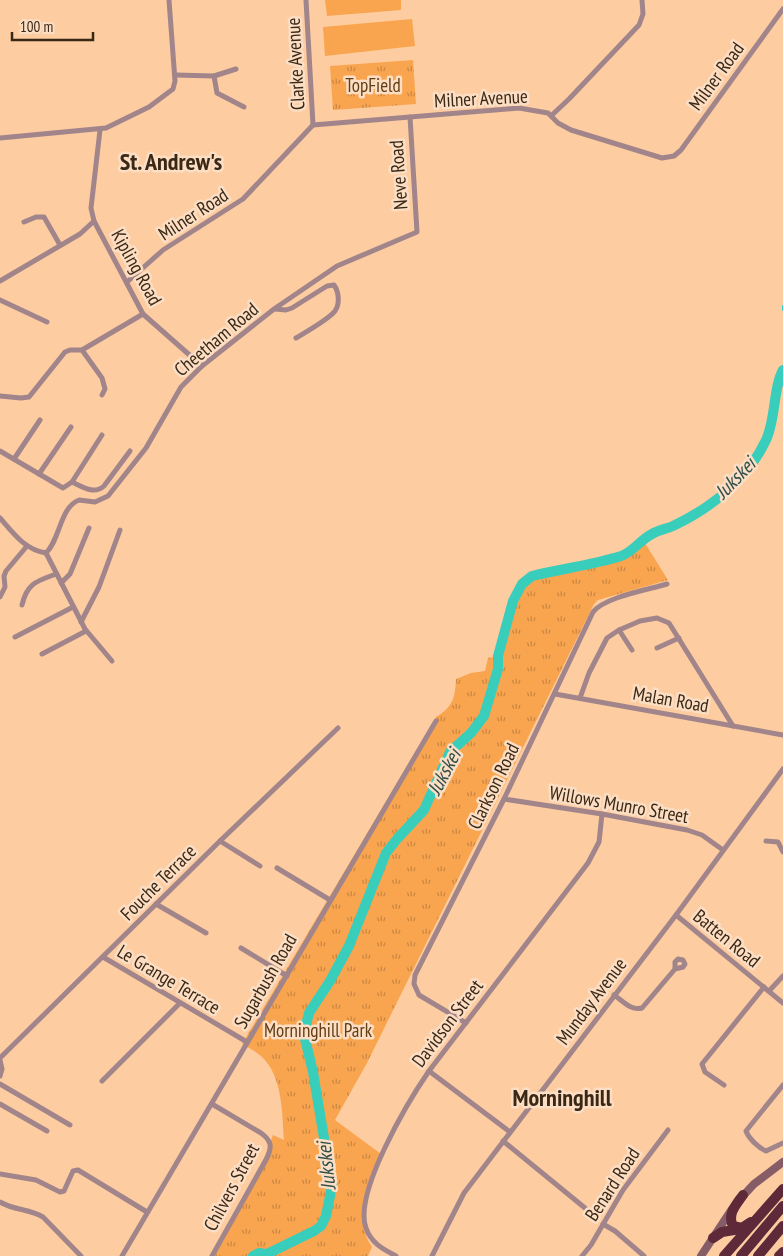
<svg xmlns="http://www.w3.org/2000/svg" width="783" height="1256" font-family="'PT Sans Narrow',sans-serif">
	<defs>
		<pattern id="grass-tufts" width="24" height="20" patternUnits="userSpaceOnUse" patternTransform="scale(1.25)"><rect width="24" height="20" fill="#f9a54f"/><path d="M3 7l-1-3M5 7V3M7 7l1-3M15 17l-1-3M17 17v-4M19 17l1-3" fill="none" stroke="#cb8641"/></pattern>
	</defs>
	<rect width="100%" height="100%" fill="#fdcca0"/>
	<!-- grass -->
	<g fill="url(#grass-tufts)">
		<path d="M413 60 416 104 333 110 330 66Z"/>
		<path d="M643 540 668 580 598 600 594 604 367 1063 335 1120 381 1154C371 1184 352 1218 372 1247L368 1256H211L264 1158 273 1135 284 1140C282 1114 283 1077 262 1057 257 1052 249 1048 242 1044L436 717C453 707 455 698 456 679L471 673 485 671 488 658 498 656 513 601 522 584 532 576 622 555Z"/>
	</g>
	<!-- pitch -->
	<g fill="#f9a54f">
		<path d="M325 0H401V10L327 16Z"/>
		<path d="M412 19 415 46 325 56 323 27Z"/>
	</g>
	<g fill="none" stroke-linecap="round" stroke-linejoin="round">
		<!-- stream -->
		<path stroke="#39cdbb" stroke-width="2" d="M783 306V310"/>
		<!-- river -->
		<path stroke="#39cdbb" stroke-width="10" d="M253 1256 259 1253 265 1254 269 1253 314 1231 321 1226 326 1216 332 1186 313 1072 305 1039V1029L309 1013 330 981 349 946 386 853 397 839 424 810 450 752 471 733 484 716 498 669V656L513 601 522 584 532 576C561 569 592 565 621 556 633 552 640 540 652 534 658 530 666 529 673 526 711 508 748 479 766 440 776 419 773 388 783 370"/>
		<!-- street -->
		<g stroke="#a1858b" stroke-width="5">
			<path d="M306 0 313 125"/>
			<path d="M175 75 214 76 236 69"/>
			<path d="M214 76 217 93 244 107"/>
			<path d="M552 115 569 99 639 25 643 14 642 0"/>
			<path d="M313 125 519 108 548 113 558 123 571 130 662 158 674 156 681 150 783 9"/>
			<path d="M100 130 91 208 94 221 143 314 202 366"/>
			<path d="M0 138 106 128 149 107 173 89 175 81 169 0"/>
			<path d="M24 222 36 217H44L60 245"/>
			<path d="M0 281 80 234 94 221"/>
			<path d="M127 282 163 250 243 199 313 125"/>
			<path d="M0 300 47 322"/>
			<path d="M275 309 286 310 292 308 327 286 334 285C339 292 340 304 335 311 329 319 306 332 296 338"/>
			<path d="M82 350 143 314"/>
			<path d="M0 396 21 398 29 397 65 352 70 350H82L102 378 105 389 102 395"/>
			<path d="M0 451 63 488 72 482 102 435"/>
			<path d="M14 459 40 420"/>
			<path d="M39 474 71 427"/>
			<path d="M72 482C83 487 94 495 104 486L130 451"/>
			<path d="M0 518C13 533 25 550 46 553"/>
			<path d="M46 553C60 540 60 507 79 500L95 502 108 496 146 448 181 387 202 366 274 309 337 266 417 232 410 117"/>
			<path d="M46 553 85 629 112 661"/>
			<path d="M61 583 70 574 89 528"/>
			<path d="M0 597 5 587 4 576 6 571 27 546"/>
			<path d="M22 605C27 583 37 581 56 574"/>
			<path d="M81 622 99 587 120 530"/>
			<path d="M619 630 632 650"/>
			<path d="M15 637 73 607"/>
			<path d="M657 648 679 638"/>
			<path d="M42 654 86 631"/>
			<path d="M555 694 783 735"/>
			<path d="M580 698 589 673 607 638 619 630 640 621 657 618 669 623 733 726"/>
			<path d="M504 799 602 814 687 830 702 835 723 850"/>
			<path d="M220 841 260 866"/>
			<path d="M766 841 778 842 783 852"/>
			<path d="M277 868 330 900"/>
			<path d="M156 904 206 933"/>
			<path d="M676 915 783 1003"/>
			<path d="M241 948 287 976"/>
			<path d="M103 957 247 1042"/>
			<path d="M769 991 783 976"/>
			<path d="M614 995C623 1001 631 1011 642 1008L675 969 683 967 685 964 683 960 678 959 675 962V969"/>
			<path d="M466 1023 419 995 414 984 415 975 504 799 593 612C605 597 647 590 667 584"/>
			<path d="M0 1058 220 841 338 728"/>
			<path d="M0 1060 2 1069 0 1076"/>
			<path d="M429 1071 510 1132"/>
			<path d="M102 1081 180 1003"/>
			<path d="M0 1084 70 1125"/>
			<path d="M724 1085 705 1072 702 1064 764 987"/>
			<path d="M783 1085 746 1131C749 1139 759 1148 766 1151L783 1143"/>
			<path d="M0 1104 47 1131"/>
			<path d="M212 1104 261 1133C272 1141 272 1147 267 1158L212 1256"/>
			<path d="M503 1141 585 1208"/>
			<path d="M0 1174 36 1180 60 1192 64 1191 73 1171 78 1170 147 1212"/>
			<path d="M0 1202C13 1210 30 1209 43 1217L81 1256"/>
			<path d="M603 1224 615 1231 644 1256"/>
			<path d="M122 1256 436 721"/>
			<path d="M396 1256C383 1249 371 1243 366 1228 353 1193 409 1100 429 1071L588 863 599 842 602 814"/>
			<path d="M432 1256 464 1193 676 915 783 769"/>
			<path d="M582 1256 591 1245 623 1190 668 1130"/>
		</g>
		<!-- secondary -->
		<g stroke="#865d67" stroke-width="8">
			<path d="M741 1198 754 1184 783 1162"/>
			<path d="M701 1256 732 1209"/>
		</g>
		<!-- highway -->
		<g stroke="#5e2939" stroke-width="10">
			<path d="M743 1195C736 1205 727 1214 733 1226L742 1228 751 1222"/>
			<path d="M713 1238 722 1232 740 1229"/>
			<path d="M724 1256 783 1189"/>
			<path d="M741 1256 783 1206"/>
			<path d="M758 1256 783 1226"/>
			<path d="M779 1256 783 1252"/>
		</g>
	</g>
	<g text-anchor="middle" stroke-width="5" stroke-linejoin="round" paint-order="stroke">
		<!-- street labels -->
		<g font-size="19" fill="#3a2816" stroke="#fcdec4">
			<text transform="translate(295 64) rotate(-93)" y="7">Clarke Avenue</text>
			<text transform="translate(716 76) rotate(-54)" y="7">Milner Road</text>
			<text transform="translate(481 98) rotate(-3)" y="7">Milner Avenue</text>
			<text transform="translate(398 175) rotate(-94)" y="7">Neve Road</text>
			<text transform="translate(193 214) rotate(-33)" y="7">Milner Road</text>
			<text transform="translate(137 267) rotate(61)" y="7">Kipling Road</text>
			<text transform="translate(216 339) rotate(-40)" y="7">Cheetham Road</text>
			<text transform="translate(671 699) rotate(10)" y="7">Malan Road</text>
			<text transform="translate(493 786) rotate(-64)" y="7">Clarkson Road</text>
			<text transform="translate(619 804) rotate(10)" y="7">Willows Munro Street</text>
			<text transform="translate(158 882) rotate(-45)" y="7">Fouche Terrace</text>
			<text transform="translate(727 938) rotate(39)" y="7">Batten Road</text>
			<text transform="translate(169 979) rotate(31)" y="7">Le Grange Terrace</text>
			<text transform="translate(265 981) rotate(-60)" y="7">Sugarbush Road</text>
			<text transform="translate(591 1001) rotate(-53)" y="7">Munday Avenue</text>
			<text transform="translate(447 1023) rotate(-53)" y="7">Davidson Street</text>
			<text transform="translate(612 1184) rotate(-57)" y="7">Benard Road</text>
			<text transform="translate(231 1187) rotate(-62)" y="7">Chilvers Street</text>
		</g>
		<!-- park labels -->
		<g font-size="19" fill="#623d16" stroke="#fcdec4">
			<text x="373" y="92">TopField</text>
			<text x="318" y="1037">Morninghill Park</text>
		</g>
		<!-- water labels -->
		<g font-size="20" font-style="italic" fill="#314f4a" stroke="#fcdec4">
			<text transform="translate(735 478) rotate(-46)" y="7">Jukskei</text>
			<text transform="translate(444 772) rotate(-62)" y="7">Jukskei</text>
			<text transform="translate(326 1166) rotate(-96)" y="7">Jukskei</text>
		</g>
		<!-- district labels -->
		<g font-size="24" font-weight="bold" fill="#3a2816" stroke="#fcdec4">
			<text x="171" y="170">St. Andrew's</text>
			<text x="562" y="1106">Morninghill</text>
		</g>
	</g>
	<!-- scale -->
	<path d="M12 32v8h81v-8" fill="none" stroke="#3a2816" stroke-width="2.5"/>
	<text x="20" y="32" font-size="15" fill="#3a2816" stroke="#fcdec4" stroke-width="4" paint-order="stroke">100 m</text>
</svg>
